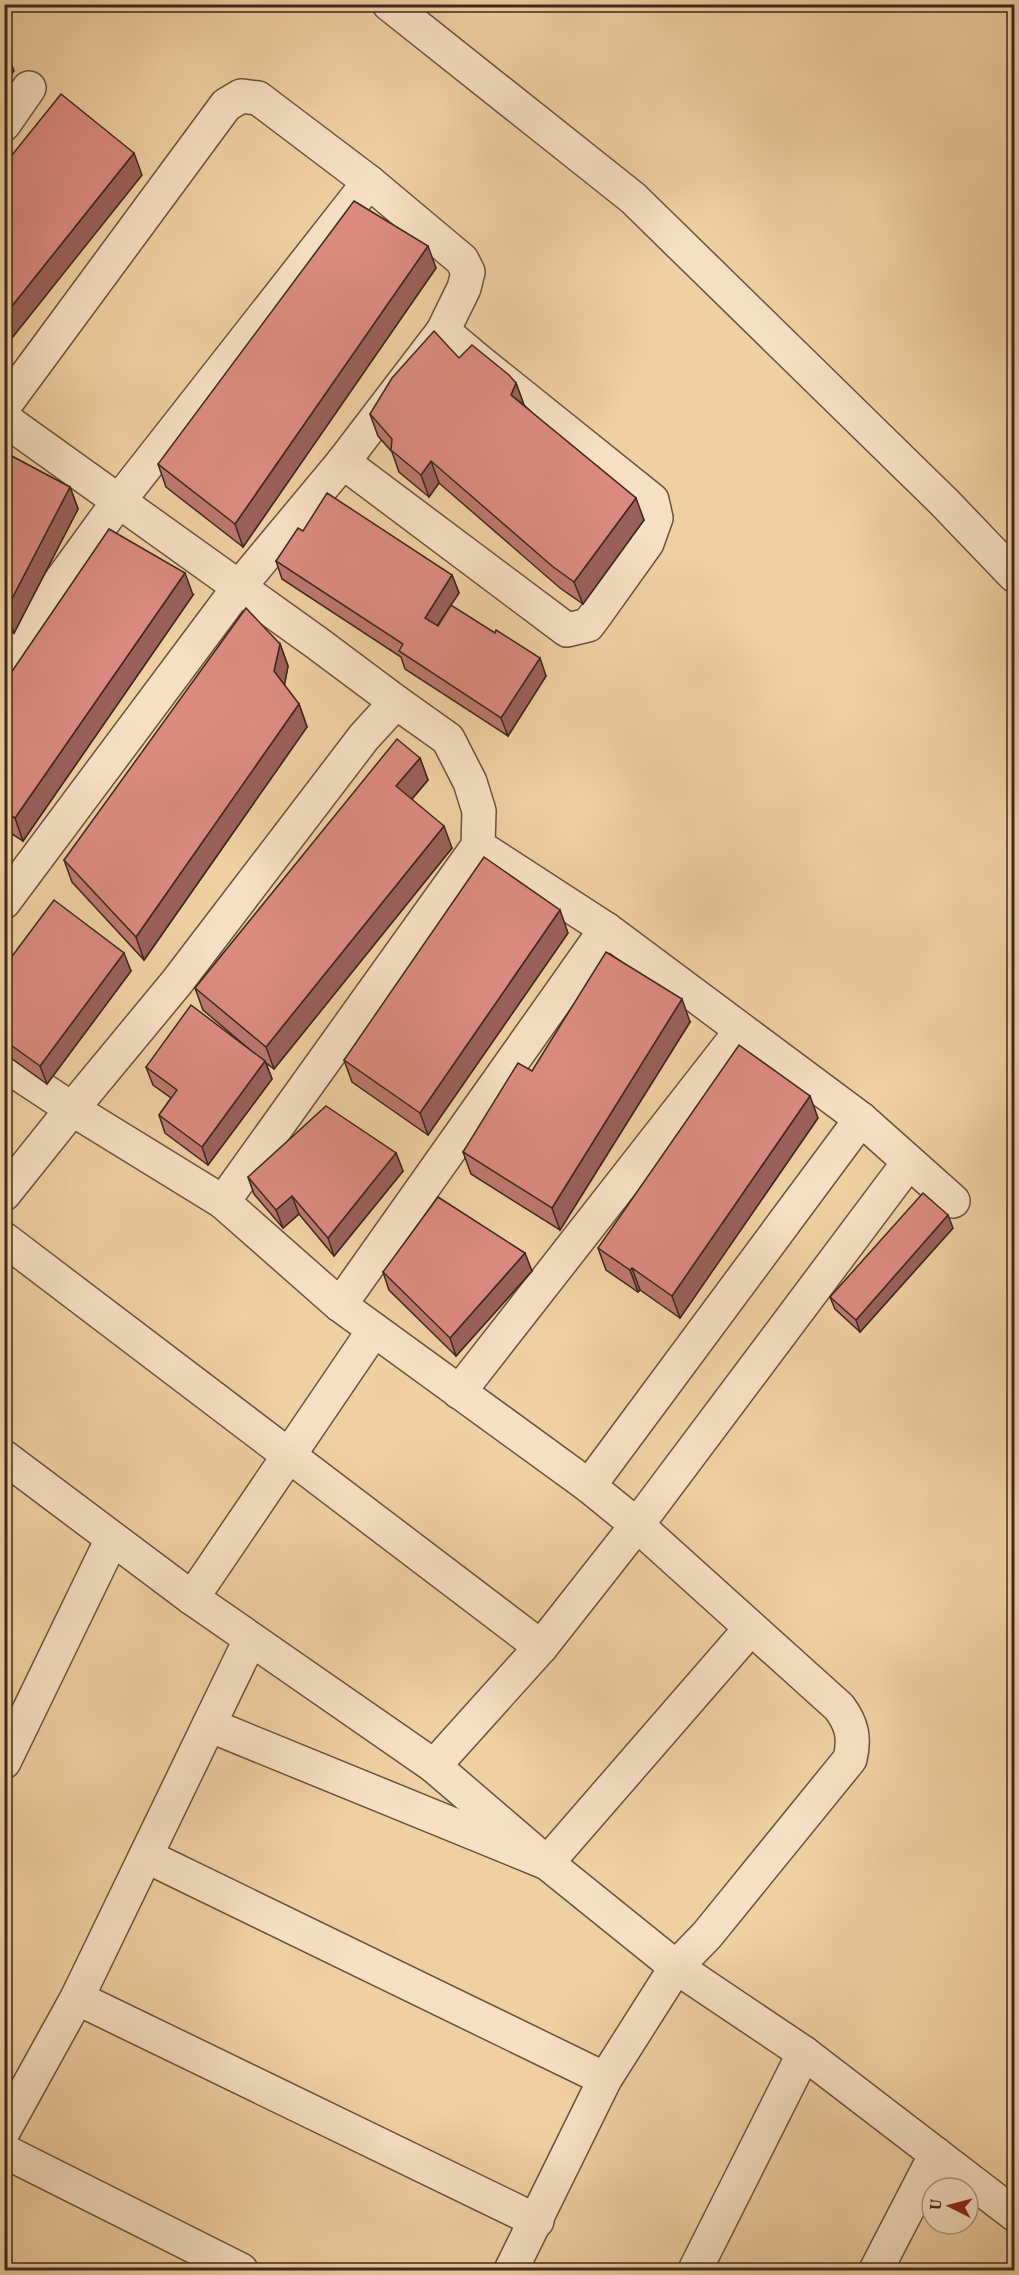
<svg xmlns="http://www.w3.org/2000/svg" width="1019" height="2275" font-family="Vollkorn,serif">
	<rect width="100%" height="100%" fill="#efd0a2"/>
	<filter id="stains"><feTurbulence type="fractalNoise" baseFrequency=".00333" numOctaves="4"/><feColorMatrix values="0 0 0 0 .2 0 0 0 0 .09 0 0 0 0 .02 0 0 0 .5 -.17"/></filter>
	<radialGradient id="worn" r=".72"><stop offset=".6" stop-color="#630" stop-opacity="0"/><stop offset="1" stop-color="#630" stop-opacity=".3"/></radialGradient>
	<g fill="none" stroke-linecap="round" stroke-linejoin="round">
		<!-- minor casing -->
		<g stroke="#685340" stroke-width="36">
			<g id="minor">
				<path d="M389 4 633 198 944 502 1014 575"/>
				<path d="M4 124 29 88"/>
				<path d="M4 406 226 105 241 96 258 98 369 182 462 260 468 272 464 288 443 331 343 462 239 587 4 902"/>
				<path d="M4 419 317 643 396 702 364 737 177 982 72 1109 4 1194"/>
				<path d="M343 462 567 630 588 625 594 617 647 543 656 518 652 500 480 362 443 331"/>
				<path d="M4 659 118 502 369 182"/>
				<path d="M478 846 606 929 861 1119 953 1201"/>
				<path d="M4 1064 72 1109 223 1202 340 1305 589 1486 637 1525 541 1647 434 1766 192 1598 4 1457"/>
				<path d="M223 1202 478 846 479 811 470 782 448 739 396 702"/>
				<path d="M4 1239 541 1647"/>
				<path d="M340 1305 606 929"/>
				<path d="M459 1392 741 1031"/>
				<path d="M589 1486 861 1119"/>
				<path d="M192 1598 374 1330"/>
				<path d="M209 1725 547 1863 751 1628"/>
				<path d="M4 1762 112 1539"/>
				<path d="M434 1766 547 1863 676 1967 707 1935 850 1759C855 1738 852 1724 839 1707L637 1525 909 1162"/>
				<path d="M146 1856 605 2079"/>
				<path d="M77 1998 537 2221"/>
				<path d="M804 2053 1014 2214"/>
				<path d="M4 2130 77 1998 250 1640"/>
				<path d="M4 2151 241 2270"/>
				<path d="M511 2270 605 2079 676 1967 804 2053 695 2270"/>
				<path d="M876 2270 936 2154"/>
			</g>
		</g>
		<!-- minor -->
		<use href="#minor" stroke="#f5e0c3" stroke-width="33"/>
	</g>
	<!-- wall -->
	<g fill="#bd776e" stroke="#3b291f" stroke-width="1.5">
		<path d="M436 268 243 547 166 487 158 464Z"/>
		<path d="M459 358 516 383 524 405 644 520 583 604 560 588 439 483 429 497 399 472 392 452 378 436 370 414Z"/>
		<path d="M4 452 70 487 78 509 14 633 4 628Z"/>
		<path d="M303 531 452 575 459 593 437 626 546 676 508 736 405 669 401 657 282 579 276 561Z"/>
		<path d="M193 595 23 841 4 829V683Z"/>
		<path d="M280 644 288 666 284 685 299 704 307 727 144 960 72 882 64 860Z"/>
		<path d="M420 758 428 780 412 799 452 848 274 1069 266 1063 272 1079 208 1165 165 1133 159 1115 171 1098 153 1085 146 1067 249 1049 203 1010 195 988Z"/>
		<path d="M568 933 428 1135 352 1082 344 1060Z"/>
		<path d="M4 967 131 971 47 1084 4 1053Z"/>
		<path d="M690 1022 560 1230 471 1174 463 1152 532 1071Z"/>
		<path d="M818 1118 680 1318 640 1290 638 1292 606 1270 598 1248Z"/>
		<path d="M396 1153 403 1171 334 1256 299 1214 283 1228 254 1194 248 1177Z"/>
		<path d="M953 1228 860 1332 835 1309 830 1297Z"/>
		<path d="M532 1271 456 1356 389 1290 383 1272Z"/>
	</g>
	<!-- shaded-wall -->
	<g fill="#9a615a" stroke="#3b291f" stroke-width="1.5">
		<path d="M6 49 14 71 4 85V51Z"/>
		<path d="M134 153 142 175 4 348V316Z"/>
		<path d="M428 246 436 268 243 547 235 524Z"/>
		<path d="M516 383 524 405 511 395Z"/>
		<path d="M431 461 439 483 429 497 421 475Z"/>
		<path d="M70 487 78 509 14 633 6 610Z"/>
		<path d="M636 498 644 520 583 604 574 582Z"/>
		<path d="M185 573 193 595 23 841 15 818Z"/>
		<path d="M452 575 459 593 431 635 425 618Z"/>
		<path d="M280 644 288 666 283 693 274 671Z"/>
		<path d="M540 658 546 676 508 736 501 718Z"/>
		<path d="M299 704 307 727 144 960 136 937Z"/>
		<path d="M420 758 428 780 404 808 396 786Z"/>
		<path d="M444 826 452 848 274 1069 266 1047Z"/>
		<path d="M560 910 568 933 428 1135 420 1113Z"/>
		<path d="M124 953 131 971 47 1084 40 1066Z"/>
		<path d="M682 999 690 1022 560 1230 552 1208Z"/>
		<path d="M265 1061 272 1079 208 1165 202 1147Z"/>
		<path d="M810 1096 818 1118 680 1318 672 1296Z"/>
		<path d="M396 1153 403 1171 334 1256 328 1238Z"/>
		<path d="M292 1196 299 1214 283 1228 276 1210Z"/>
		<path d="M948 1215 953 1228 860 1332 856 1320Z"/>
		<path d="M525 1253 532 1271 456 1356 450 1338Z"/>
		<path d="M632 1268 640 1290 638 1292 630 1270Z"/>
	</g>
	<!-- building -->
	<g fill="#dc8a80" stroke="#3b291f" stroke-width="1.5">
		<path d="M61 94 134 153 4 316V165Z"/>
		<path d="M354 201 428 246 235 524 158 464Z"/>
		<path d="M434 331 459 358 472 345 509 375 516 383 511 395 636 498 574 582 552 566 431 461 421 475 391 450 392 439 370 414 392 378Z"/>
		<path d="M4 452 70 487 6 610H4Z"/>
		<path d="M327 493 452 575 425 618 438 626 451 605 495 633 496 630 540 658 501 718 399 651 403 644 276 561 298 528 303 531Z"/>
		<path d="M109 529 185 573 15 818 4 812V683Z"/>
		<path d="M246 608 280 644 274 671 299 704 136 937 64 860Z"/>
		<path d="M397 739 420 758 396 786 444 826 266 1047 195 988Z"/>
		<path d="M484 857 560 910 420 1113 344 1060Z"/>
		<path d="M54 900 124 953 40 1066 4 1040V967Z"/>
		<path d="M606 952 682 999 552 1208 463 1152 518 1063 532 1071Z"/>
		<path d="M191 1005 265 1061 202 1147 159 1115 177 1090 146 1067Z"/>
		<path d="M739 1045 810 1096 672 1296 632 1268 630 1270 598 1248Z"/>
		<path d="M326 1106 396 1153 328 1238 292 1196 276 1210 248 1177Z"/>
		<path d="M923 1193 948 1215 856 1320 830 1297Z"/>
		<path d="M438 1197 525 1253 450 1338 383 1272Z"/>
	</g>
	<!-- margin -->
	<rect width="1019" height="2275" fill="none" stroke="#efd0a2" stroke-width="24"/>
	<rect x="6" y="6" width="1007" height="2263" fill="none" stroke="#3b291f" stroke-width="3"/>
	<rect x="12" y="12" width="995" height="2251" fill="none" stroke="#3b291f" stroke-width="1.5"/>
	<!-- north arrow -->
	<g transform="translate(950 2206) rotate(276)"><circle r="28" fill="#f5e0c3" stroke="#ab9781" stroke-width="1.5"/>
	<path d="M0-4.5L10 22L0 15L-10 22Z" fill="#8f2418"/>
	<text y="-9" font-size="16" font-weight="bold" text-anchor="middle" fill="#3b291f">U</text>
	</g>
	<rect width="100%" height="100%" filter="url(#stains)"/>
	<rect width="100%" height="100%" fill="url(#worn)"/>
</svg>
